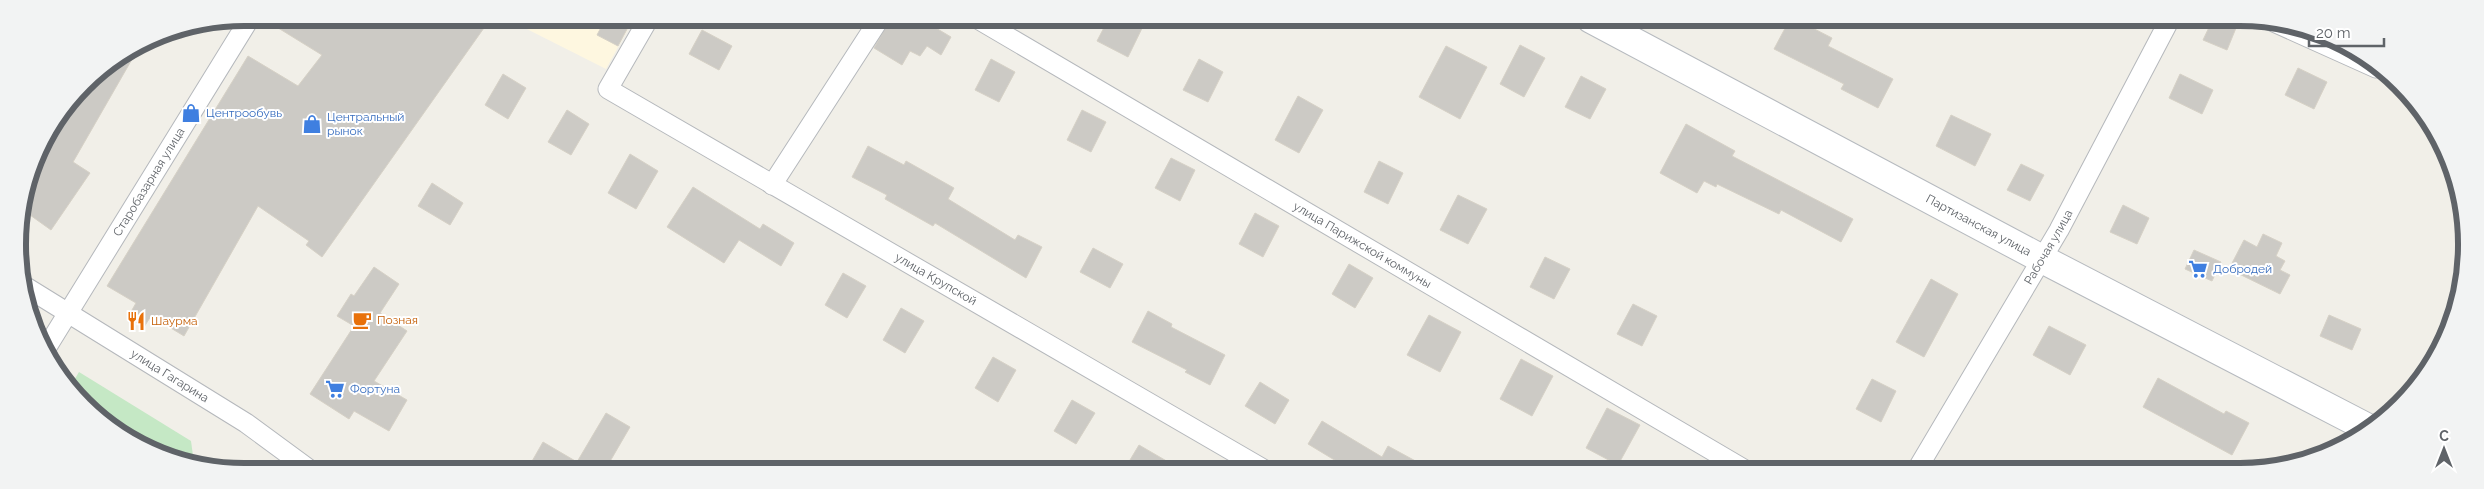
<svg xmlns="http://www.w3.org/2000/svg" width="2484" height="489" font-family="Raleway,sans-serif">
	<rect width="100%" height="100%" fill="#f1efe8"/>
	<!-- commercial -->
	<path fill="#fef7e0" d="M505 18H634L606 69Z"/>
	<!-- green -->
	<path fill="#c5e8c5" d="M79 372 191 441 194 463 144 448 74 394 70 387Z"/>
	<!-- building -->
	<g fill="#cccac5" stroke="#d6d1c6">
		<path d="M262 18H491L322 257 306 245 309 241 258 206 184 336 151 316 144 327 128 317 136 303 107 286 248 56 298 86 322 55Z"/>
		<path d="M606 18H633L618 46 597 35Z"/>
		<path d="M891 18H919L951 37 941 55 927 46 920 56 910 51 902 65 874 48Z"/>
		<path d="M1109 18H1147L1128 57 1097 41Z"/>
		<path d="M1790 19H1795L1832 38 1828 46 1893 79 1878 108 1841 89 1844 84 1774 49Z"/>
		<path d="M2213 19 2236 28 2227 50 2203 40Z"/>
		<path d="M702 30 732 46 719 70 689 54Z"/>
		<path d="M1520 45 1545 58 1524 97 1500 84Z"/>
		<path d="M1446 46 1487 67 1460 119 1419 97Z"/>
		<path d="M139 47 73 162 90 173 51 230 23 210 31 174 68 119 63 116 84 85Z"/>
		<path d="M991 59 1015 72 999 102 975 90Z"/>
		<path d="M1199 59 1223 72 1208 102 1183 90Z"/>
		<path d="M2298 68 2327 82 2314 109 2285 95Z"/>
		<path d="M503 74 526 88 508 119 485 105Z"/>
		<path d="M2180 74 2213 90 2202 114 2169 98Z"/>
		<path d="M1581 76 1606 89 1590 119 1565 107Z"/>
		<path d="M1298 96 1323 110 1299 153 1275 140Z"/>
		<path d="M567 110 589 124 571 155 548 142Z"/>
		<path d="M1082 110 1106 122 1091 152 1067 140Z"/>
		<path d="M1951 115 1991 134 1975 166 1936 146Z"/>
		<path d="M1686 124 1735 151 1732 156 1853 219 1841 242 1781 210 1779 214 1717 184 1716 187 1704 181 1697 193 1660 173Z"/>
		<path d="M868 146 904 165 906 161 954 188 948 199 1015 240 1018 235 1042 247 1026 278 935 223 933 226 885 199 887 195 852 177Z"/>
		<path d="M630 154 658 171 636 209 608 193Z"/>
		<path d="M1171 158 1195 170 1180 201 1155 188Z"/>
		<path d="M1379 161 1403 173 1388 204 1364 192Z"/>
		<path d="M2021 164 2044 175 2030 201 2007 190Z"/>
		<path d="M432 183 463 203 450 225 418 206Z"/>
		<path d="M693 187 760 229 763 224 794 243 781 266 739 240 724 263 667 227Z"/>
		<path d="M1458 195 1487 209 1468 244 1440 230Z"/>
		<path d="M2123 205 2149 218 2137 244 2110 232Z"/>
		<path d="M1255 213 1279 226 1263 257 1239 244Z"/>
		<path d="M2263 234 2282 243 2276 256 2285 261 2280 270 2290 275 2280 294 2229 269 2244 240 2257 247Z"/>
		<path d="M1093 248 1123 264 1110 288 1080 272Z"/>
		<path d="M2194 250 2221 262 2212 281 2185 269Z"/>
		<path d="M1545 257 1570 269 1554 299 1530 287Z"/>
		<path d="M1349 264 1373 278 1355 308 1332 294Z"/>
		<path d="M374 267 399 284 380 313 407 331 374 381 407 400 389 431 354 411 349 419 310 394 354 326 337 316 351 294 354 296Z"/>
		<path d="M843 273 866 286 847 318 825 305Z"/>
		<path d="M1931 279 1958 294 1924 357 1896 342Z"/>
		<path d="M1633 304 1657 316 1642 346 1617 334Z"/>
		<path d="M901 308 924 321 905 353 883 340Z"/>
		<path d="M1148 311 1172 324 1171 327 1225 355 1210 385 1185 372 1187 370 1132 342Z"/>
		<path d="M1429 315 1461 332 1440 372 1407 355Z"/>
		<path d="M2329 315 2361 329 2352 350 2320 336Z"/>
		<path d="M2049 326 2086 345 2070 375 2033 355Z"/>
		<path d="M993 357 1016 370 998 402 975 388Z"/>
		<path d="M1521 359 1553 376 1532 416 1500 399Z"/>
		<path d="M2158 378 2224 414 2226 411 2249 423 2232 455 2143 407Z"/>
		<path d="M1872 379 1896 391 1881 422 1856 409Z"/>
		<path d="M1260 382 1289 400 1275 424 1245 406Z"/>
		<path d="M1072 400 1095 413 1076 444 1054 431Z"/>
		<path d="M1607 408 1640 425 1618 465 1586 448Z"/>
		<path d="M606 413 630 427 605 470H527L543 442 577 462Z"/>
		<path d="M1322 421 1382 457 1388 446 1432 470H1351L1308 444Z"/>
		<path d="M1139 445 1182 470H1124Z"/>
	</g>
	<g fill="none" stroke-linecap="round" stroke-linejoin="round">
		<!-- street casing -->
		<g stroke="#b5b8bc" stroke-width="21">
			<g id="street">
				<path id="s1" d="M649 18 608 89 1265 470"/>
				<path id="s2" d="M976 18 1747 471"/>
				<path d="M2267 19 2376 68"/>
				<path d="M772 185 880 18"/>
				<path id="s3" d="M26 287 246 423 310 470"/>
				<path id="s4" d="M47 347 250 18"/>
				<path id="s5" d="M1916 471 2059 230 2170 19"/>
			</g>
		</g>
		<!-- secondary casing -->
		<g stroke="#b6babf" stroke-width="30">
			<g id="secondary">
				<path id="s6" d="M1591 19 2042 259 2368 428"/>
			</g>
		</g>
		<!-- street -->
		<use href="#street" stroke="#fff" stroke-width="19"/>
		<!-- secondary -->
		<use href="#secondary" stroke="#fff" stroke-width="28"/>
	</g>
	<!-- icons -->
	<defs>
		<g id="shop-bare" transform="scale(1.5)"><path d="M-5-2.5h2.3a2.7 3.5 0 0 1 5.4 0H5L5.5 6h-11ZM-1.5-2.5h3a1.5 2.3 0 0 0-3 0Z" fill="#3f7fe0" stroke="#fff" stroke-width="2.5" paint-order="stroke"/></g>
		<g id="supermarket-bare" transform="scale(1.5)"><path d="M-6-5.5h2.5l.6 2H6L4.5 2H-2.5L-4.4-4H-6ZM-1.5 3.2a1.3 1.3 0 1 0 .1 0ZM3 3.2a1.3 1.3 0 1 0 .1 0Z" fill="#3f7fe0" stroke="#fff" stroke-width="2.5" paint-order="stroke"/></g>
		<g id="cafe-bare" transform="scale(1.5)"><path d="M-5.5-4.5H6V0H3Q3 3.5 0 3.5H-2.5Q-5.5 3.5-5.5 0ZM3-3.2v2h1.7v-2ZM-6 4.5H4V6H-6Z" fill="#e8710a" stroke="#fff" stroke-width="2.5" paint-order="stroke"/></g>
		<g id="restaurant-bare" transform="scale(1.5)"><path d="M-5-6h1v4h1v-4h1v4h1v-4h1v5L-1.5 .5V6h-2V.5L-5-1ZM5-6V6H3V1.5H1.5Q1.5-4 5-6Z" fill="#e8710a" stroke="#fff" stroke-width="2.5" paint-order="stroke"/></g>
	</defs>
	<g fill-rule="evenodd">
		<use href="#shop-bare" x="191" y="113"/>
		<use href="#shop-bare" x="312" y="124"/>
		<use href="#supermarket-bare" x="2198" y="269"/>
		<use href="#cafe-bare" x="362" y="320"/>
		<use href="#restaurant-bare" x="136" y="321"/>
		<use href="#supermarket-bare" x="335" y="389"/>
	</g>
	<g text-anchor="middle" stroke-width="4" stroke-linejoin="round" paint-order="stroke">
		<!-- shop labels -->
		<g font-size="12" fill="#366cbe" stroke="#fff" text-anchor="start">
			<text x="206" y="117">Центрообувь</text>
			<text x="327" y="121">Центральный<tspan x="327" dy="14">рынок</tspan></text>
			<text x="2213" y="273">Добродей</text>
			<text x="350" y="393">Фортуна</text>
		</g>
		<!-- street labels -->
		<g font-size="12" fill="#5f6368" stroke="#fff">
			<text dy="4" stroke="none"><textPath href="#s4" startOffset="194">Старобазарная улица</textPath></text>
			<text dy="4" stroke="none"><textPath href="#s6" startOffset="439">Партизанская улица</textPath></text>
			<text dy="4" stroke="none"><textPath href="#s2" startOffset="448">улица Парижской коммуны</textPath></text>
			<text dy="4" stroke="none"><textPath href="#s5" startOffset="260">Рабочая улица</textPath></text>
			<text dy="4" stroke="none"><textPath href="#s1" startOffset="461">улица Крупской</textPath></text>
			<text dy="4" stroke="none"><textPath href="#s3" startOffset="169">улица Гагарина</textPath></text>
		</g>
		<!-- food labels -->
		<g font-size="12" fill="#c56008" stroke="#fff" text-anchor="start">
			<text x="377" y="324">Позная</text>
			<text x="151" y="325">Шаурма</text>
		</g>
	</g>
	<!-- crop -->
	<path d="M0 0H2484V489H0ZM244 26H2240A218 218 0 0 1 2458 244V245A218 218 0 0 1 2240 463H244A218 218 0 0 1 26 245V244A218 218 0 0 1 244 26Z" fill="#f2f3f3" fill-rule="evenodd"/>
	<path fill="none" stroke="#5f6368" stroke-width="6" d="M244 26H2240A218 218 0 0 1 2458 244V245A218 218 0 0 1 2240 463H244A218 218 0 0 1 26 245V244A218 218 0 0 1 244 26Z"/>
	<!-- north arrow -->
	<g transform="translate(2444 449)" stroke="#ffffff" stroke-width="4" paint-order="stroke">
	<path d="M0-4L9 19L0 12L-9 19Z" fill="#5f6368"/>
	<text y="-8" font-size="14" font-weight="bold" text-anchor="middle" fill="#5f6368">С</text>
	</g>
	<!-- scale -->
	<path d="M2309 38v8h75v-8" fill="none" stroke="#5f6368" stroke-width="2.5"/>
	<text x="2316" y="38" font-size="15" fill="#5f6368" stroke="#ffffff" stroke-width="4" paint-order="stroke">20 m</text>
</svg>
